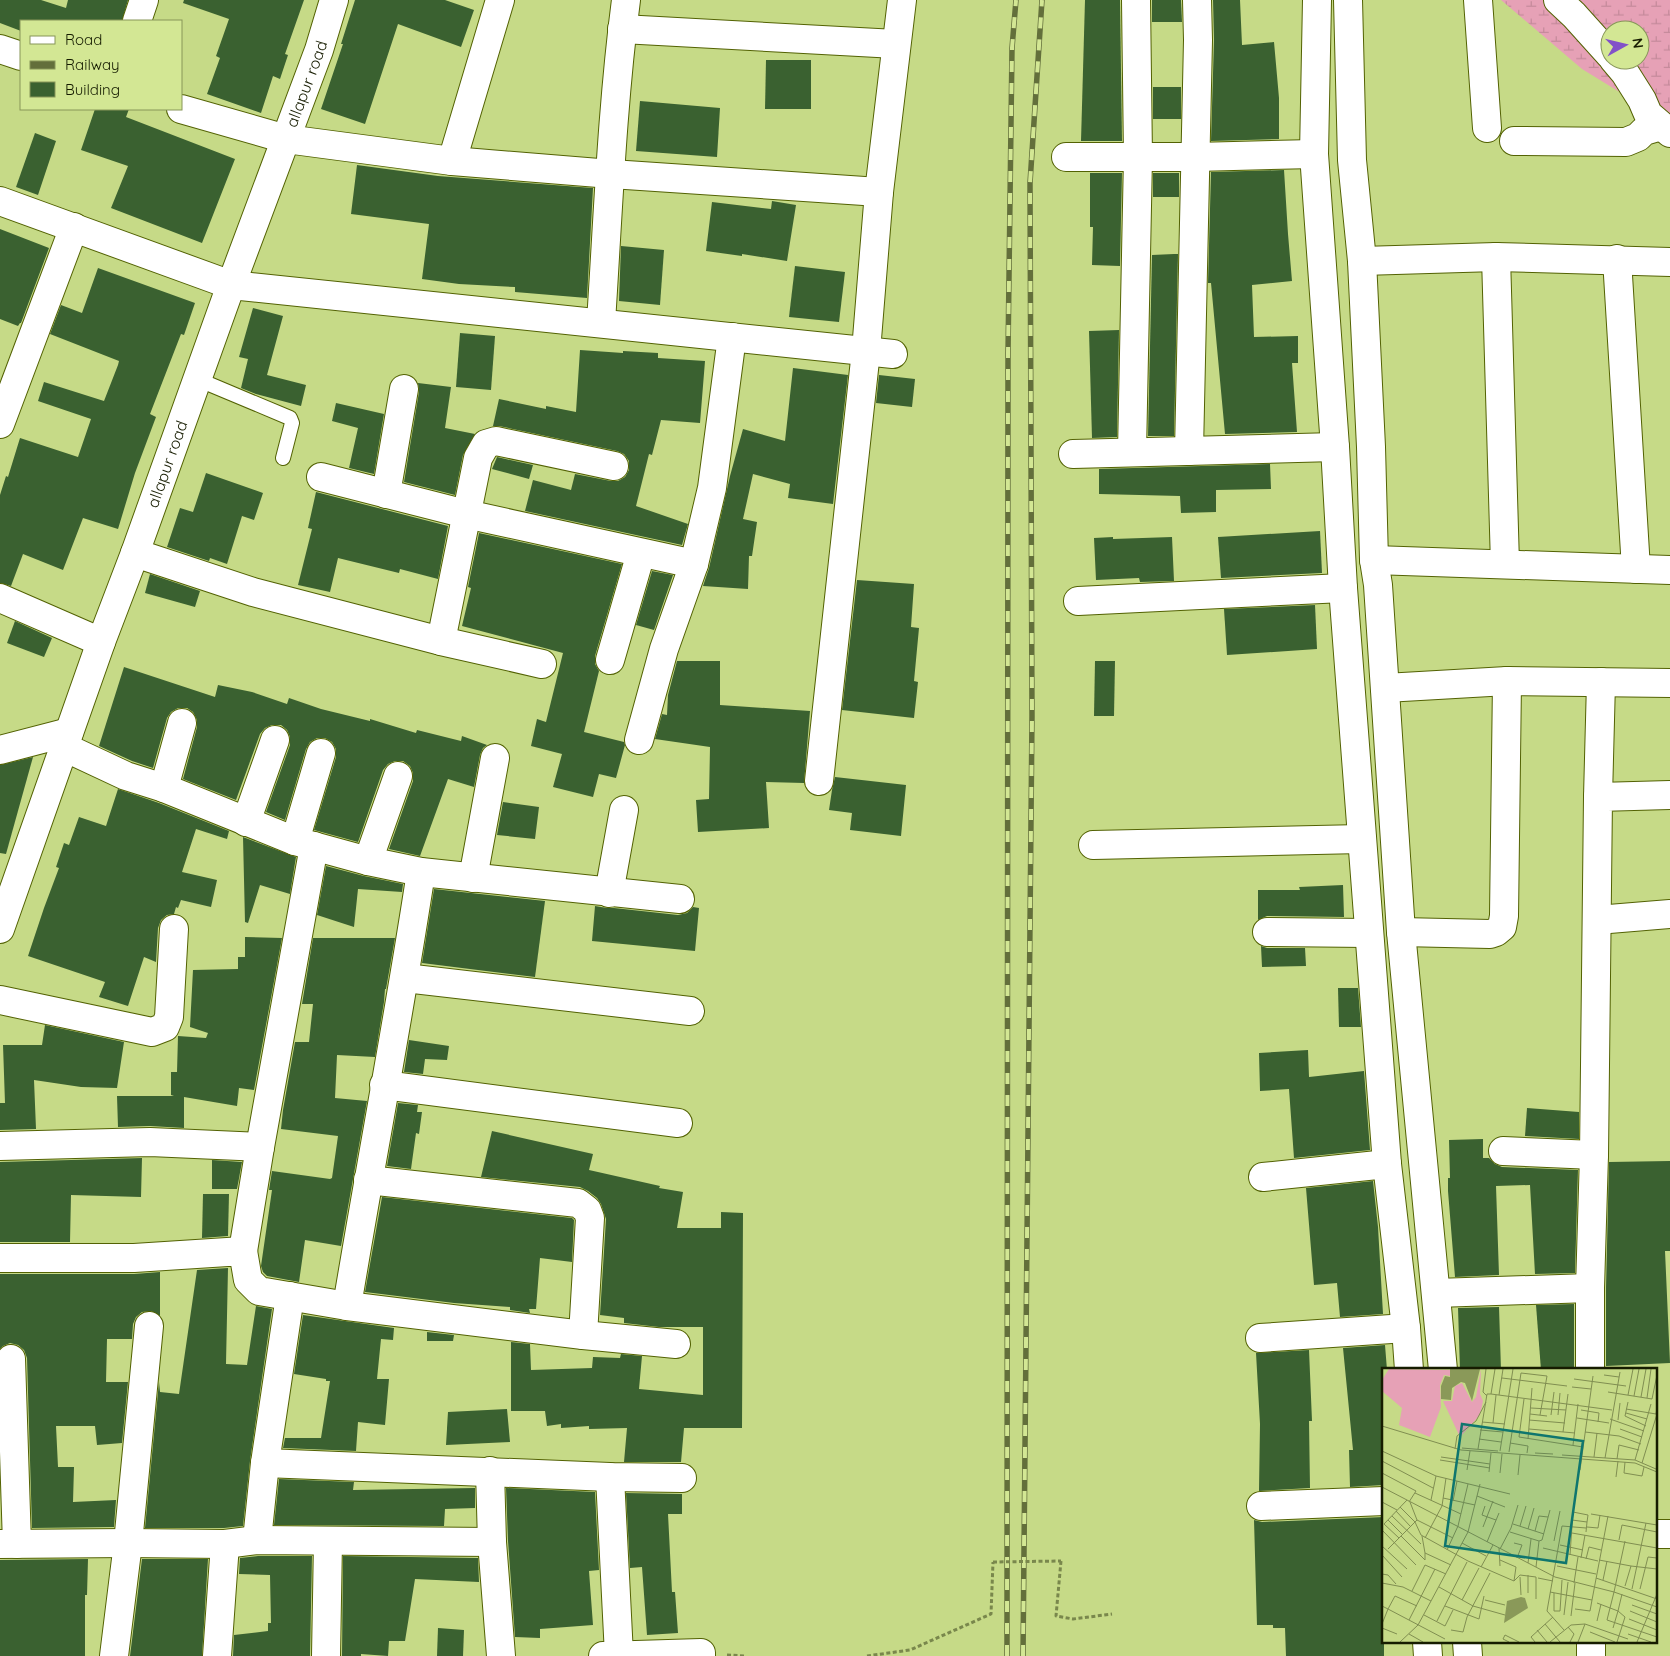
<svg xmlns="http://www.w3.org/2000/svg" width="1670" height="1656" font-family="Quicksand,sans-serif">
	<defs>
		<pattern id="wetland-marsh" width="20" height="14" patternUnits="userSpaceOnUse" patternTransform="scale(1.25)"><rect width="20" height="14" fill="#e6a1b6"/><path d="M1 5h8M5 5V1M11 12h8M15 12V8" fill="none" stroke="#c58a9b"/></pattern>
	</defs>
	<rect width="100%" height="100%" fill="#c6da87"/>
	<!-- wetland -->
	<path fill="url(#wetland-marsh)" fill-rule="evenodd" d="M1501 0H1670V123L1582 69ZM1610 30H1640V60H1610Z"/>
	<!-- building -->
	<g fill="#3a6130">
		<path d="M0 0H41L66 8 68 0H128L122 21H21V31L0 23Z"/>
		<path d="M184 0H304L285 54 288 55 280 79 273 76 261 113 207 94 220 58 216 56 229 19 183 3Z"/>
		<path d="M355 0H445L474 10 461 47 398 24 365 124 321 109 343 44H341Z"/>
		<path d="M1085 0H1120L1122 141H1081Z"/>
		<path d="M1152 0H1181L1182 22H1152Z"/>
		<path d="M1213 0H1240L1242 45 1274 42 1279 98V139L1211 141 1214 40Z"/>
		<path d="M766 60H811V109H765Z"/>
		<rect x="1153" y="87" width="28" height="32"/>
		<path d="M640 101 720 108 717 157 636 151Z"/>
		<path d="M95 109H129L126 117 235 159 202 243 111 208 128 166 81 150Z"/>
		<path d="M35 133 56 141 38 195 16 187Z"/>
		<path d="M357 165 438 176 593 188 587 298 515 292V287L459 284 422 279 429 224 351 214Z"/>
		<path d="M1284 170 1288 234 1292 281 1252 285 1254 337 1298 336V363H1292L1297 432 1225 434 1211 283H1208L1211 172Z"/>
		<path d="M1090 173H1122L1120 266 1092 265 1093 227H1090Z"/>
		<rect x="1153" y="173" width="26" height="24"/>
		<path d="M772 201 796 205 787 261 742 254V256L706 251 712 202 771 209Z"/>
		<path d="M0 229 49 248 21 323H20L18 326 0 319Z"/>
		<path d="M621 246 664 250 660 305 619 301Z"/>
		<path d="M1174 254H1178L1174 436H1148L1152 255Z"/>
		<path d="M795 266 845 272 839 322 789 317Z"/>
		<path d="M98 268 195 303 184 335 181 334 150 414 156 417 135 473 118 529 83 518 63 570 23 554 11 586 0 583V495L6 476 8 477 20 438 78 457 91 419 38 401 44 382 104 401 118 365 119 361 50 334 61 305 82 313Z"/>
		<path d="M253 308 283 316 267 375 306 385 301 406 256 394 241 388 248 359 239 357Z"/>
		<path d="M1119 330 1117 437 1092 438 1089 331Z"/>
		<path d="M460 333 495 336 491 390 456 387Z"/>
		<path d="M580 350 623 353V351L658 353V358L705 361 700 423 661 420 652 455 649 454 636 506 688 524 682 545 525 511 533 480 571 490 575 474 611 481H618L625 477 629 470V461L624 454 617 451 499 426H493L499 399 546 409V406L576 412Z"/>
		<path d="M793 368 848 375 833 504 788 498 790 484 753 474 743 519 757 522 752 556H749L748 589 703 586 709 568 730 476 743 429 785 441Z"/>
		<path d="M879 375 915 379 912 407 876 403Z"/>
		<path d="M418 383 451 387 445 428 475 434 463 455 455 495 404 482 419 392Z"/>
		<path d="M336 403 384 414 374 474 349 468 358 428 332 421Z"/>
		<path d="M497 457 533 465 529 479 492 469Z"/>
		<path d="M1270 464 1271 489 1216 490V512L1181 513 1180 496 1099 494V469Z"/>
		<path d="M206 473 263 493 254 520 242 516 227 564 210 558 209 561 167 547 180 508 193 512Z"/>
		<path d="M316 492 448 526 438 579 400 569 399 573 338 558 330 592 298 585 312 529 308 528Z"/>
		<path d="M1320 531 1322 573 1221 578 1218 537Z"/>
		<path d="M479 533 622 564 595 656V664L599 671 584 732 624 742 625 745 616 778 599 774 593 797 553 787 562 754 531 746 537 719 546 722 563 653 462 626 471 588 468 587Z"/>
		<path d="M1113 537V539L1172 537 1174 581 1140 582 1139 578 1096 580 1094 538Z"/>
		<path d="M652 571 673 575 654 630 636 625Z"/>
		<path d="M150 574 200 591 195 607 145 593Z"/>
		<path d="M857 580 914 584 911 627 919 628 914 681 918 682 914 718 842 710Z"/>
		<path d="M1315 605 1317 649 1227 655 1224 609Z"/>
		<path d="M15 621 52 638 44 657 7 643Z"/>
		<path d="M677 661H720V705L810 711 804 783 766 782 769 828 698 832 696 800 709 799 710 747 655 739 662 714 667 715 668 695Z"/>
		<path d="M1095 661H1115L1114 716H1094Z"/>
		<path d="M124 667 215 697 218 685 252 692 287 704 289 698 321 709 370 721V719L416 733 417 730 461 741 462 736 487 745 483 748 480 755 474 787 448 779 420 856 389 849 413 781V773L410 766 403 761H395L388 764 383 770 358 842 314 830 336 757V749L332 742 325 738H317L310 742 306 749 285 820 266 812 290 745V737L287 730 281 725H272L265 728 260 734 236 800 183 779 197 727V720L193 712 187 708H178L171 712 167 718 153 768 132 761 99 746Z"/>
		<path d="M33 757 6 854 0 853V765Z"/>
		<path d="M835 777 906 785 901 836 850 830 852 813 829 810 832 790Z"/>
		<path d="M118 789 159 803 229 831 227 839 196 829 182 872 217 880 211 907 181 900 178 908 176 907 174 914 167 915 161 920 158 928 156 962 144 957 128 1006 99 997 105 982 28 956 44 908 59 868 56 867 64 843 69 845 79 817 106 826Z"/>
		<path d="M503 802 539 807 535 839 497 835Z"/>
		<path d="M243 837 296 857 290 894 260 885 248 923 245 922Z"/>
		<path d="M326 866 364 876 403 884 402 892 358 889 354 927 317 915Z"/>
		<path d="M1343 885 1344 917 1267 916 1258 920V890H1300L1299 887Z"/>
		<path d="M434 889 545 901 535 977 422 963Z"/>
		<path d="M595 906 607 908H614L678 915 687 913 693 907 699 908 695 951 592 941Z"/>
		<path d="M245 937 282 938 254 1090 239 1088 237 1106 184 1097V1128L150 1126 118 1127 117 1096H174L171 1095V1072H177L178 1036 206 1038 208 1033 190 1027 193 970 238 969V957H245Z"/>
		<path d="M313 938H395L386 989H385L384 1002 375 1057 337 1055 335 1098 367 1101 341 1246 305 1240 299 1282 267 1276 263 1272 261 1266 272 1190H269L272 1171 330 1179 332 1178 338 1136 281 1129 283 1110 295 1042H309L313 1004H302Z"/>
		<path d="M1261 946 1267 948H1305L1306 966 1262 967Z"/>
		<path d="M1338 988H1358L1361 1027H1339Z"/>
		<path d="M45 1025 124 1042 117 1088 81 1087 34 1080 36 1129 0 1130V1103H5L3 1045H42Z"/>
		<path d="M409 1040 449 1046 447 1060 425 1059 423 1074 404 1072Z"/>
		<path d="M1308 1050 1309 1077 1364 1071 1370 1150 1294 1158 1289 1089 1260 1091 1259 1053Z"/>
		<path d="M398 1103 418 1105 417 1112H422L419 1134 416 1133 411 1169 387 1166Z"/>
		<path d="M1527 1108 1579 1112V1139L1525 1136Z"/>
		<path d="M492 1131 593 1154 589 1170 660 1186 659 1188 683 1192 677 1228H721V1212L743 1213 742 1428H684L681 1462H624L627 1428 589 1429V1426L561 1428V1424L547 1426 545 1411H511V1342L530 1344 531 1370 592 1368 593 1357 620 1358 621 1354 642 1356 639 1389 703 1395V1327H659L624 1323V1318L600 1315 606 1219 601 1204 597 1198 588 1191 580 1187 481 1177Z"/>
		<path d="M1483 1139V1158H1489L1495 1164 1502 1167 1578 1170 1575 1273 1535 1274 1530 1185 1496 1186 1499 1275 1455 1277 1448 1191V1178H1450L1449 1140Z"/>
		<path d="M142 1158 141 1197 71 1195 70 1242H0V1162Z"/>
		<path d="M212 1160 242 1162 237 1189H212Z"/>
		<path d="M1670 1161V1251H1665L1670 1363 1606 1366V1288L1609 1162Z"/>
		<path d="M1373 1181 1378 1227 1383 1314 1340 1317 1337 1283 1314 1285 1306 1188Z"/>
		<path d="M203 1194H229L228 1236 202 1238Z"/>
		<path d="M382 1197 572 1218 574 1220 572 1262 540 1258 536 1309H529L530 1313 510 1310V1307L454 1303 365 1292Z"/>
		<path d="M228 1268 226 1364 247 1365 256 1306 272 1309 250 1461 243 1526 224 1528H145L159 1382 160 1392 179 1394 197 1270Z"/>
		<path d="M160 1272V1316L151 1311 142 1312 136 1317 133 1324 132 1339H107L106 1382H128L122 1443 97 1445 95 1426H56L58 1467H74L73 1502 116 1500 114 1527 32 1528 27 1358 24 1350 18 1345 10 1343 3 1346 0 1349V1274H134Z"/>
		<path d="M1574 1304V1370H1541L1536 1305Z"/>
		<path d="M1499 1307 1501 1370H1460L1458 1308Z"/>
		<path d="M303 1315 394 1328 393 1340 381 1339 377 1379H389L385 1425 358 1422 356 1451 283 1448 285 1438H321L330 1381H326V1379L294 1374Z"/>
		<path d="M427 1332 454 1335 453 1341H427Z"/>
		<path d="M1385 1345 1387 1370H1384V1485L1350 1487 1349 1450H1353L1343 1348Z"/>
		<path d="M1309 1350 1312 1421H1309L1310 1488 1259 1491 1260 1424 1256 1353Z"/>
		<path d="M507 1409 510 1442 446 1445 448 1412Z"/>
		<path d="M279 1479 354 1482 353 1490 475 1488V1508L445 1509 444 1526 274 1525Z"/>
		<path d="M506 1488 595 1492 599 1570 589 1571 593 1625 540 1629V1638L515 1637 508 1541Z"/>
		<path d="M626 1493 682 1494V1514H668L672 1592H675L678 1633 647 1635 642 1567 630 1568Z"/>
		<path d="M1384 1517V1656H1286L1285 1628H1273V1625H1257L1254 1520 1262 1522Z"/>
		<path d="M258 1556H312L310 1656H233L234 1635 268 1631V1623H271L270 1575 239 1574 240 1558Z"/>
		<path d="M343 1556 478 1558 479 1582 415 1579 405 1641H389L388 1656 361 1654V1656H342Z"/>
		<path d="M88 1559 87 1595H85V1656H0V1560Z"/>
		<path d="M142 1559H208L202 1656H130Z"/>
		<path d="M438 1628 464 1630 463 1656H437Z"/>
	</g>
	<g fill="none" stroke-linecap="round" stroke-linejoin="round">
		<!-- lane casing -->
		<g stroke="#536203" stroke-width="16">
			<path id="lane" d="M197 379 290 418 292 423 283 458"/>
		</g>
		<!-- street casing -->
		<g stroke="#536203" stroke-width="30">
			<g id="street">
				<path d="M1348 0 1352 160 1362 261 1371 447 1374 560 1378 585 1401 932 1443 1370"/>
				<path d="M1478 0 1487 128"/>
				<path d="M1558 0 1574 15 1610 55"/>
				<path d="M137 21 144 0"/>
				<path d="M622 29 896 44"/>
				<path d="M0 49 21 56"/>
				<path d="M1614 60 1625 73 1642 100 1648 114 1670 133"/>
				<path d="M181 109 286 139 452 161 611 174 879 192"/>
				<path d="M1514 141 1626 142 1638 137 1644 131 1661 126"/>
				<path d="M1066 157H1195L1314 154"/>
				<path d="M452 161 500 0"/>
				<path d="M0 201 231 285 893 354"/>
				<path d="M1496 257 1505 564"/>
				<path d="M1617 259 1636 569"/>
				<path d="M1362 261 1496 257 1670 262"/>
				<path d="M601 322C608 215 612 107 626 0"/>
				<path d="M0 424 74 227"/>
				<path d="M1189 451 1198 40 1197 0"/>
				<path d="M1132 452 1138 157 1136 0"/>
				<path d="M1073 454 1335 447"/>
				<path d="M321 477 466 514 694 564"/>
				<path d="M386 494 404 389"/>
				<path d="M135 553 253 592 441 641 542 664"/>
				<path d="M1374 560 1670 570"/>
				<path d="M0 598 101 642"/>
				<path d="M1078 601 1343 588"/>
				<path d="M441 641 478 458 486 444 496 441 614 466"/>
				<path d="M610 660 641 553"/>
				<path d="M1385 688 1507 681 1670 683"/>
				<path d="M639 740 664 649 694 564 712 488 732 337"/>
				<path d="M64 747 126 776 164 788 295 841 368 861 421 872 680 899"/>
				<path d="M0 750 69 732"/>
				<path d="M819 781 866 351 879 192 902 0"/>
				<path d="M164 788 182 723"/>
				<path d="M1598 797 1601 682"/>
				<path d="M246 822 275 740"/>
				<path d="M295 841 321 753"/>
				<path d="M1093 845 1362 839"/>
				<path d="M368 861 398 776"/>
				<path d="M473 878 495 758"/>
				<path d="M609 893 624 810"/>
				<path d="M1597 920 1670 914"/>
				<path d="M1267 932 1368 933"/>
				<path d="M1401 932 1490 934 1496 932 1502 927 1504 916 1507 681"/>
				<path d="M405 978 690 1011"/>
				<path d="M0 1000 152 1032 165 1027 169 1017 174 929"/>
				<path d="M384 1085 678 1123"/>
				<path d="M0 1146 150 1142 260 1147"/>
				<path d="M1503 1151 1594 1155"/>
				<path d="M1263 1177 1387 1164"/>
				<path d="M368 1180 578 1203 587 1210 590 1218 583 1335"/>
				<path d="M243 1251 260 1147 314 846"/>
				<path d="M0 1258H134L243 1251 248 1280 259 1291 347 1306 583 1335 676 1344"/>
				<path d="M1436 1293 1590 1288"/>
				<path d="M347 1306C371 1161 399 1017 421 872"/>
				<path d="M1260 1338 1406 1328"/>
				<path d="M11 1359 17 1544"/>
				<path d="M1590 1370V1288L1594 1155 1598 797 1670 795"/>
				<path d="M265 1463 610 1477 682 1478"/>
				<path d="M490 1471 492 1542 501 1656"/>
				<path d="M610 1477 619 1655"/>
				<path d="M1261 1506 1384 1501"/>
				<path d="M1656 1534H1670"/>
				<path d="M257 1540 265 1463 290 1296"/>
				<path d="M0 1544 128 1543 225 1544 257 1540 492 1542"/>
				<path d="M1467 1642 1468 1656"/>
				<path d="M1591 1642V1656"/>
				<path d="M114 1656 128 1543 149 1326"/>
				<path d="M217 1656 225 1544"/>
				<path d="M326 1656 328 1541"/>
				<path d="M603 1656 701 1653V1656"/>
			</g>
		</g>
		<!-- secondary casing -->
		<g stroke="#536203" stroke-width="30">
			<g id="secondary">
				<path d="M1317 0 1314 154 1335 447 1343 588 1387 1164 1406 1328 1409 1370"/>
				<path id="s1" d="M0 929 101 642 135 553 231 285 319 50 334 0"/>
				<path d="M1427 1642 1428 1656"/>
			</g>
		</g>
		<!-- path -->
		<g stroke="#79874c" stroke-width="3" stroke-dasharray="4 2.5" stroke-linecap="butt">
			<path d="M1061 1561 1056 1616 1073 1619 1112 1614"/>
			<path d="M727 1655 746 1656"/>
			<path d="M867 1656 910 1650 991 1614 993 1562"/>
		</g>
		<!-- lane -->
		<use href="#lane" stroke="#fff" stroke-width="14"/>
		<!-- street -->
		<use href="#street" stroke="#fff" stroke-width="28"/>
		<!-- secondary -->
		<use href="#secondary" stroke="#fff" stroke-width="28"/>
		<!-- rail casing -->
		<g stroke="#636f3b" stroke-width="5.5">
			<g id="rail">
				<path d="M1007 1656 1008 353 1012 48 1016 0"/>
				<path d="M1023 1656 1032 716 1030 183 1042 0"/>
			</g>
		</g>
		<!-- rail -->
		<use href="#rail" stroke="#d3e794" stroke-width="4" stroke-dasharray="11" stroke-linecap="butt"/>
		<!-- path-bridge -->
		<path stroke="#79874c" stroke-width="3" stroke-dasharray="4 2.5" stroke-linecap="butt" d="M993 1562 1061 1561"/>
	</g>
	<g text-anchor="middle" stroke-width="5" stroke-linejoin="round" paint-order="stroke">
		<!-- street labels -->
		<g font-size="16" fill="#161c00" stroke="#d3e794">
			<text dy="6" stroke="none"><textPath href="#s1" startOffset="899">allapur road</textPath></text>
			<text dy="6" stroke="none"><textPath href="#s1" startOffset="494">allapur road</textPath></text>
		</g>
	</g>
	<!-- overview -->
	<g transform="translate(1382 1368)">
		<rect width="275" height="275" fill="#c6da87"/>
		<path d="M7 1 68 2V8L62 7 58 17 59 39 48 69 17 57 20 40 0 23V12ZM99 1 98 26 101 33 98 47 78 69 61 33H70L73 18 80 15 90 34 94 29Z" fill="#e6a1b6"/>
		<path d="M68 1H98L90 33 83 15 79 14 70 20 69 32 59 31V18L63 8 68 9ZM139 229 143 230 146 240 122 255 125 233Z" fill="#8a9959"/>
		<path fill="none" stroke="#808e51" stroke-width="1" d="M104 1 101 24 105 28M113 1 109 26 230 42M222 7 237 9M120 10 185 18M192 11 244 18M190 19 209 21M226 24 270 31 275 7M117 27 121 1M246 27 251 1M252 28 257 1M259 29 264 1M265 30 269 1M142 31 137 69 201 79M246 34 243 48 264 58M149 40 184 42M244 41 274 46 275 40M199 42 217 45 216 54M244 45 265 51M148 46 165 48M169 47 172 24M176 47 178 25M195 50 227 55M228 51 262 63M147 52 183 55M236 52 238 35M100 54 123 56M111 55 114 27M0 58 79 82 253 95 275 104M147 61 193 65M238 61 260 69M98 62 121 64M181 64 186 26M203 64 237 68 259 76M97 71 119 74M146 71 150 20M128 75 146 78 145 85M191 77 196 36M80 80 116 83M73 81 75 68 94 53 104 34M96 81 105 26H109M0 83 54 108M118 83 131 1M127 84 139 5 165 8 158 47M153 85 171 86M180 87 253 92 274 101M59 89 108 96M212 89 215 65M223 90 238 4M235 91 237 77 257 82M58 92 108 100M253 92 269 36M0 93 51 120M243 94 242 105 260 108 262 99M260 95 275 46M85 102 88 83M198 102 211 8M107 104 109 85M0 105 34 123 27 134M118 105 120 86M136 107 138 87M234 109 236 93M0 119 173 209 232 224 225 252 275 269M33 125 79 146M95 128 123 139M61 130 93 137M49 132 54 108 128 126M71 133 75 113M0 134 15 142M28 134 35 152M103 138 100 147 114 152M18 139 33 154 39 167 86 193 132 213 138 207 154 209V231M14 143 28 158M209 146 275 157M10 148 39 176M6 152 20 166M190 152 205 154 204 164M2 156 25 132M2 156 17 170M131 156 162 166M240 157 275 164M138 158 144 138M180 158 165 243 182 262M180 158 204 160M101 159 111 133M205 159 216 160 218 147M146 161 152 140M0 162 34 197M153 163 157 148 166 149M128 164 157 173M190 165 275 180M19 168 43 192V185M40 168 43 185 69 197M43 170 60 138 64 110M237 172 240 157M172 173 178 143M243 173 232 224 275 239M105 174 117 145M80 175 104 188M132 175 140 177 135 190M178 177 201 182M0 178 25 201M117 180 118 198M161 180 216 193M6 181 35 152 71 170M118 181 129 160 136 137M65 182 76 158 86 116M0 187 20 209M188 187 191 144 206 147 205 154M199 190 203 167M204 191 207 179 219 182M118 192 134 199 132 213M217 192 249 198 243 218M146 195 149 171M175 198 214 206M249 198 275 201M99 199 111 177M154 199 157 173 160 172 168 142M0 206 6 207 14 216M138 209 139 227M156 210 171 213M214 210 275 231M221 212 225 193M0 215 21 219 49 233 86 164 98 116M192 215 196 189M57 219 91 238 123 247M250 221 264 155M258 221 266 189 275 190M30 223 43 197 64 206M168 224 210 232 208 243 193 241M146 225V207M172 225V243H178L180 212M80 232 97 200M103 232 123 237M210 232 226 148M215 235 236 243 231 260M250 237 275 246M0 238 6 241 13 228 35 238M63 238 97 251 102 228M248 243 275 254M42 247 63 258 71 242M182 247 186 214M189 248 193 215M247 251 275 262M27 252 53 201M55 253 85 194M215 253 219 236M0 256 6 241 63 271M163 256 178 274M186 259 192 266 188 274M0 260 15 266M69 262 81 264 85 249 108 205M155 262 165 274M208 264 233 274M27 266 41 274M246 266 269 274M18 274 36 257 49 233M127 274 121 271 123 267 137 274M153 274 149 269 171 249M168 274 189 257 203 256 246 271M196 274 203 256M235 274 243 249 236 243 240 226M255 274 275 226"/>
		<path fill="#0f766e" fill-opacity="0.15" stroke="#0f766e" stroke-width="2.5" d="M80 56 201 73 184 195 63 178Z"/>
		<rect width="275" height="275" fill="none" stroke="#161c00" stroke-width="2.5"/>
	</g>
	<!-- legend -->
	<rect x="20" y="20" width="162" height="90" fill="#d3e794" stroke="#879659"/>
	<rect x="30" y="36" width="25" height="8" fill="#ffffff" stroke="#879659"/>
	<text x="65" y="45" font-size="15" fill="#161c00">Road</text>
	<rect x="30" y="61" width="25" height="8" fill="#636f3b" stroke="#879659"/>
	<text x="65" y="70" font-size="15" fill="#161c00">Railway</text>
	<rect x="30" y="82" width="25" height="15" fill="#3a6130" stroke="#879659"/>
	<text x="65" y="95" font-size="15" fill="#161c00">Building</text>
	<!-- north arrow -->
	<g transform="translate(1625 45) rotate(82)"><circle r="24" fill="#d3e794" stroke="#879659"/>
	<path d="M0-4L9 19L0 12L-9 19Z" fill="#8251c9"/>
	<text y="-8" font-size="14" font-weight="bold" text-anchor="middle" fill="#161c00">N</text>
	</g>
</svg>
